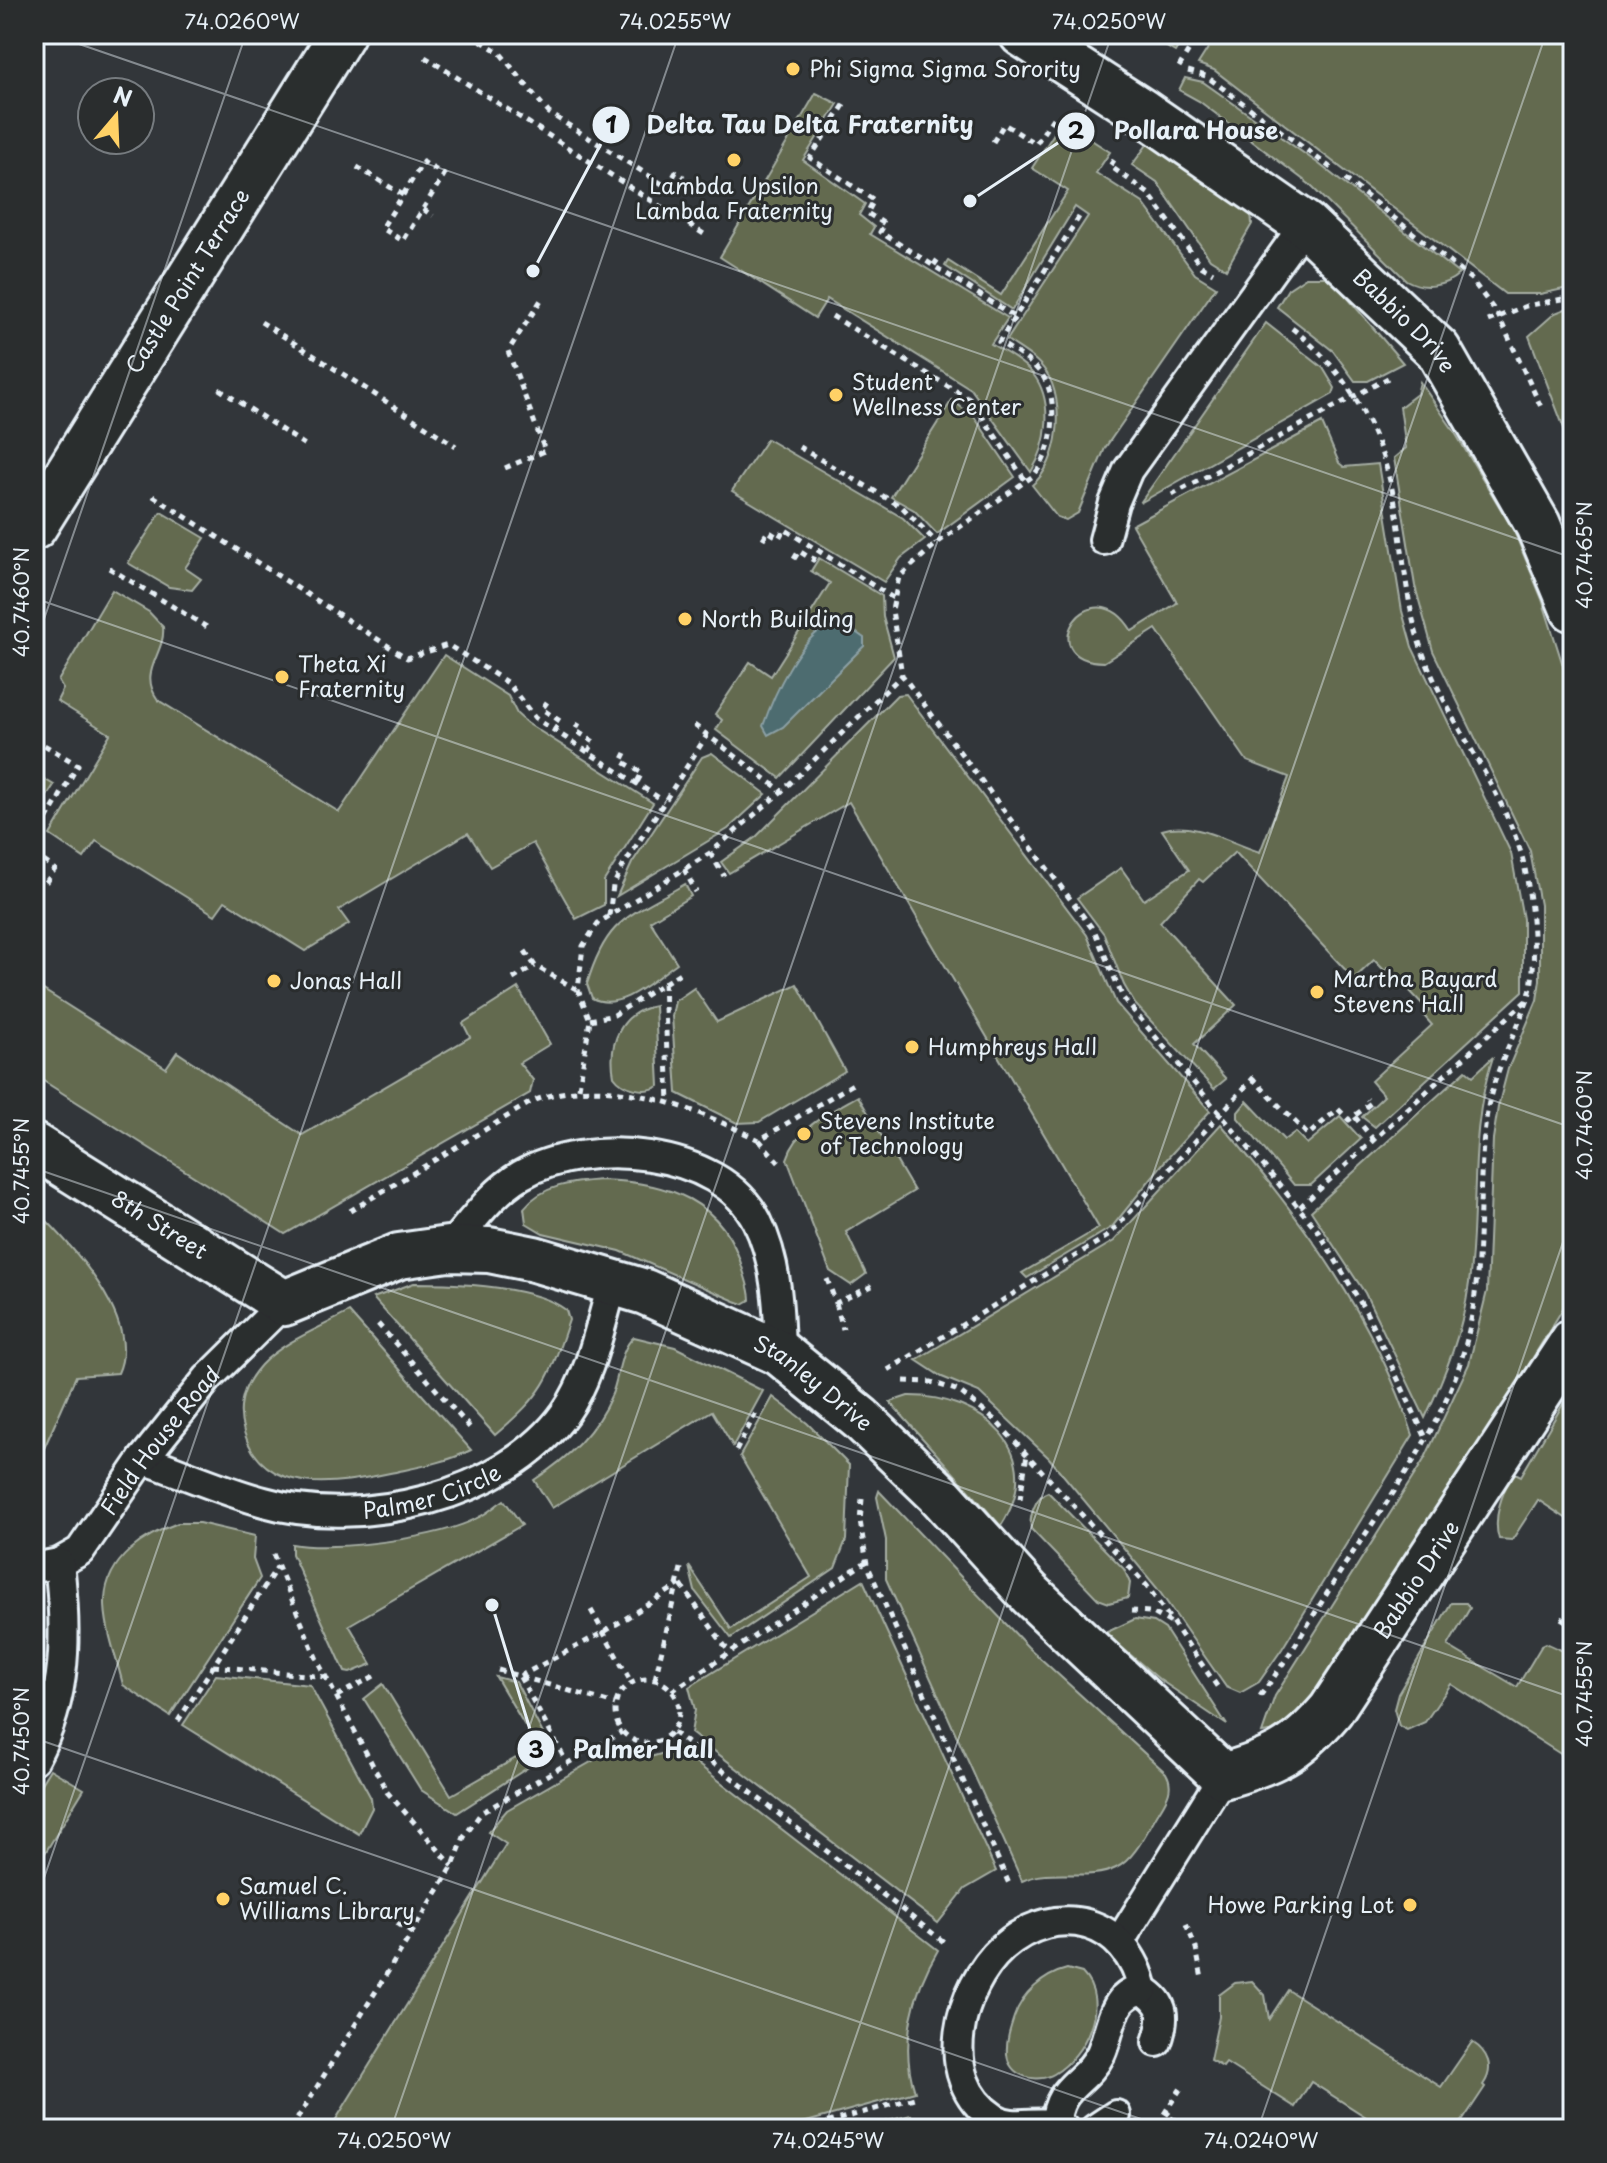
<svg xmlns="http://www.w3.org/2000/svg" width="1607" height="2163" font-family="'Playpen Sans',sans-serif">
	<rect width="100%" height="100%" fill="#32363a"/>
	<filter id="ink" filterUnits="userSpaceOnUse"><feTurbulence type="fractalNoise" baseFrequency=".0125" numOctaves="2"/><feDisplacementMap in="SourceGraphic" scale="16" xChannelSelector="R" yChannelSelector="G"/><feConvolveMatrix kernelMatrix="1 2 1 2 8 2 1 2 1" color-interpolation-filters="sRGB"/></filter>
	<g filter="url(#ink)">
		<!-- green -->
		<g fill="#636a50" stroke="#a6aea4" stroke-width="2">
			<path d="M1145 34H1186L1175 52Z"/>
			<path d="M1209 34H1573V287L1540 294H1505L1214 70 1198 64 1210 45Z"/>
			<path d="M1185 78 1203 82 1319 164 1459 274C1444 287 1424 290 1406 280L1309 184 1199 101 1179 90Z"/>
			<path d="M816 93 838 104 803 160 865 204 859 215 874 227 870 234 1008 318 991 344C1005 352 1023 362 1033 374 1054 401 1048 445 1031 472L971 389 827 299 815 318 720 257Z"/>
			<path d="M1062 121 1110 152 1096 173 1143 203 1195 274 1216 287 1105 448 1078 513 1066 520 1057 517 1032 485C1060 463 1066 402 1046 372 1037 358 1021 350 1007 340L1088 216 1075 207 1012 310 945 266 948 261 1001 295 1068 191 1032 168Z"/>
			<path d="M1149 142 1251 212 1252 224 1226 269 1210 259 1157 182 1132 165Z"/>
			<path d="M1306 277H1326L1336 284 1403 363 1368 381H1355L1333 351 1277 307 1288 289Z"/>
			<path d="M1573 306V452L1529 336 1555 313Z"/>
			<path d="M1266 323 1323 368 1335 388 1333 394 1140 503Z"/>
			<path d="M1420 382 1454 431 1514 531 1542 599 1573 697V1292L1489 1430 1308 1707 1278 1731 1262 1733 1275 1696 1425 1458 1469 1364 1487 1291 1493 1139 1498 1107 1508 1069 1537 1000 1540 980V905L1530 851 1433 651 1415 586 1394 458 1406 448 1400 407 1417 394Z"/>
			<path d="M952 400 975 418 1015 477 937 534 914 510 891 497Z"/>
			<path d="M1322 423 1339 463 1344 467 1378 464 1402 611 1412 647 1511 853 1523 919V991L1375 1127 1362 1117 1384 1096 1371 1081 1432 1025 1424 1016 1429 1011 1388 968 1385 971 1374 960 1354 979 1235 852 1203 882 1199 879 1160 922 1236 1005 1194 1044 1226 1079 1214 1089 1135 1004 1124 985 1104 934 1077 898 1121 868 1144 900 1189 870 1162 830C1194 820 1230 843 1260 852L1289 777 1247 761 1156 629 1104 662C1028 661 1091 564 1132 631L1177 603 1132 525Z"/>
			<path d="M767 439 903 518 925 540 901 558 884 582 732 491Z"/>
			<path d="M161 512 205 538 185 568 201 579 192 590 169 587 128 563Z"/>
			<path d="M819 558 882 596 883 617 894 657 780 778 716 730 722 720 715 714 750 662 771 676 830 583 811 571Z"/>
			<path d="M112 590 149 612 163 627C166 654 137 671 158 700L339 812 444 655 508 696 517 714 527 723 653 803 604 881V905L576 919 533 843 490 867 468 833 339 910 349 924 305 951 225 901 215 915 96 841 84 858 50 835 110 734 57 701 63 689 58 681Z"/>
			<path d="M906 694 1087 935 1116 1003 1210 1111 1165 1161 1112 1227 1027 1278 1022 1273 1099 1228 849 802 729 873 721 862 756 837 897 695Z"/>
			<path d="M712 753 766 794 728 829 617 896 632 863 702 757Z"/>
			<path d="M34 773 54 785 34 816Z"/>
			<path d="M685 884 691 896 650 921 677 963C654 979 620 1013 592 998L587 984C607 918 628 917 685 884Z"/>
			<path d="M34 984 166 1068 177 1052 302 1135 470 1037 463 1023 518 988 550 1044 519 1063 533 1080 530 1093 285 1234 34 1075Z"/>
			<path d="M797 984 845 1071 759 1122 737 1123 677 1093 672 1016 675 1001 694 988 717 1022Z"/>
			<path d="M655 1006 659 1086C646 1094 623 1089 614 1076 608 1044 620 1012 655 1006Z"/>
			<path d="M1493 1057C1468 1131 1479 1207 1469 1283 1463 1331 1445 1375 1425 1418L1365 1293 1311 1211 1466 1070 1473 1076Z"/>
			<path d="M858 1096 914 1191 846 1232 866 1274 851 1285 830 1271 787 1159C797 1127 830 1112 858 1096Z"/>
			<path d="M1247 1101 1284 1140 1295 1132 1307 1144 1340 1116 1361 1139 1311 1185H1294L1238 1118V1112Z"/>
			<path d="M1221 1124C1301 1218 1374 1316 1413 1435L1282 1649 1259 1682 1240 1693 1226 1687 1157 1588 1049 1458 979 1392 942 1377 916 1360 1114 1241Z"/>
			<path d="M601 1180C668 1182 724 1200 743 1270 746 1280 750 1290 750 1300L743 1304 735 1301 620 1251 543 1233 526 1223 524 1208C542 1185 573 1182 601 1180Z"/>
			<path d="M34 1208C69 1242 143 1320 118 1373L76 1376 34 1471Z"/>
			<path d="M414 1283C455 1283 533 1285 566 1310L569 1320C548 1382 545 1392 495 1435L373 1298Z"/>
			<path d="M349 1312 471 1450C445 1463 418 1467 390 1473 338 1484 264 1498 244 1432 236 1407 243 1385 261 1365 282 1342 322 1327 349 1312Z"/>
			<path d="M634 1337 675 1347 763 1391 733 1446 712 1411 552 1508 534 1480C568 1458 596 1432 612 1394 619 1377 620 1348 634 1337Z"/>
			<path d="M1573 1387V1523L1538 1500 1512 1540 1499 1539C1492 1517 1503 1492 1513 1472L1521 1476Z"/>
			<path d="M908 1396C982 1395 1049 1452 1001 1526L890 1402Z"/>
			<path d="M773 1397 807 1423 849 1465 846 1540 835 1568 731 1638 695 1591 689 1566 731 1629 811 1577 740 1456Z"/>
			<path d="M879 1491 1028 1647 1166 1773C1175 1788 1166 1800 1158 1813 1147 1831 1135 1859 1116 1868 1088 1882 1052 1867 1022 1881L886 1579V1540L877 1497Z"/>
			<path d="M1048 1492 1124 1569 1130 1583 1128 1598 1109 1603 1098 1599 1031 1529C1029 1517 1035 1496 1048 1492Z"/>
			<path d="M504 1500 522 1525 349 1625 372 1664 350 1673 345 1672 292 1554V1544C333 1552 442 1538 479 1517 488 1513 496 1505 504 1500Z"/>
			<path d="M178 1523H199L255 1536 253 1559 260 1578 170 1716 123 1685C117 1659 104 1626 105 1599 107 1558 145 1535 178 1523Z"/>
			<path d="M863 1580 996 1871 965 1889 938 1923 691 1733 695 1710 689 1687Z"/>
			<path d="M1451 1603H1466L1470 1608 1448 1646 1517 1687 1542 1645 1546 1643 1563 1651 1573 1635V1762L1451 1684 1425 1722 1407 1730 1399 1726 1394 1709 1398 1694Z"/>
			<path d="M1135 1619 1154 1622 1165 1629 1227 1725 1160 1680 1105 1633Z"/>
			<path d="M216 1675 310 1685 371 1798 372 1808 359 1834 183 1725Z"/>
			<path d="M496 1677 516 1682 549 1745V1754L457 1813 421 1790 364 1699 383 1684 451 1795 537 1746Z"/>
			<path d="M619 1746 647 1758 678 1749 938 1950C913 1992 899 2044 915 2092L781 2129H330L506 1844 488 1832 507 1810Z"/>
			<path d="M50 1769 84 1789 34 1871V1795Z"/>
			<path d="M1067 1969 1082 1973C1111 2002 1085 2056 1054 2074 1037 2084 1009 2077 1007 2054 1006 2041 1010 2029 1014 2017 1022 1994 1043 1975 1067 1969Z"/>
			<path d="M1252 1981 1265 1995 1269 2019 1288 1990 1441 2087 1472 2042C1488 2052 1495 2068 1483 2085L1485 2087 1457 2129H1385L1311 2082 1295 2107 1226 2063 1223 2067 1210 2060 1219 2017V1995L1235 1983Z"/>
			<path d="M911 2115 917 2129H859Z"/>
		</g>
		<!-- water -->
		<path fill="#4e6c70" stroke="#8ca1a6" stroke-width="2" d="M830 625 851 629 864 638V646L783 727 768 735 763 726C773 697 800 635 830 625Z"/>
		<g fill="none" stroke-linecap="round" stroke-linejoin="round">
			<!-- lane casing -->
			<g stroke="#e8f1f8" stroke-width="34">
				<g id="lane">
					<path d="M1104 540 1114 503 1128 470 1305 224"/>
					<path d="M448 1249C470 1224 492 1192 521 1175 586 1137 720 1147 757 1221 777 1261 779 1310 780 1353"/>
					<path id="s1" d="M143 1459C183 1473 223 1491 264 1502 360 1530 505 1497 565 1413 591 1377 600 1325 613 1282"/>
					<path id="s2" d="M34 1568 59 1563 80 1551 143 1459 208 1378 284 1303"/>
					<path d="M34 1759C68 1697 67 1632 59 1563"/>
					<path d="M1120 1941 1223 1776"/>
					<path d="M1143 1990C1166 2003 1165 2019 1157 2042"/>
					<path d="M1056 2124C1057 2085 1086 2084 1101 2053 1108 2037 1111 2013 1122 2000 1129 1993 1134 1991 1143 1990 1128 1919 1057 1900 1003 1947 959 1987 934 2079 994 2118 1015 2132 1044 2116 1064 2129"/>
					<path d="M1095 2129 1116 2115"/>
				</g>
			</g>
			<!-- street casing -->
			<g stroke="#e8f1f8" stroke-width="50">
				<g id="street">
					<path id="s3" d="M1022 34 1143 112 1305 224 1438 350 1538 525 1573 609"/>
					<path id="s4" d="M34 527 342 34"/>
					<path id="s5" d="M34 1146 284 1303 399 1256 448 1249 489 1250 534 1259 645 1292 780 1353 861 1419 938 1493 1030 1594 1223 1776C1274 1761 1296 1751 1331 1710L1573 1341"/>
				</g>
			</g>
			<!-- path -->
			<g stroke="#e8f1f8" stroke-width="5" stroke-dasharray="6 6" stroke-linecap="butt">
				<path d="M471 34 500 53 549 113 667 187 676 172 684 177"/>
				<path d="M425 57 704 234"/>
				<path d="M1179 67 1199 34"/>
				<path d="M1188 71 1206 76 1331 168"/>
				<path d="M844 105 810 158 874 200 867 213 885 224 880 232 1015 317"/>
				<path d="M993 142 1004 124 1036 144 1053 118"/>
				<path d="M1114 160 1110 166 1149 194 1201 266 1213 273"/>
				<path d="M357 167 403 195 382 228 403 241 444 175 423 162 403 195"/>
				<path d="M1345 179 1471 279 1498 315 1542 409"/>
				<path d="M423 209 433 216"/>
				<path d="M1079 217 999 342C1015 352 1034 362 1044 378 1060 405 1053 454 1033 476L937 543 899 577 892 610 902 675 1095 932 1123 998 1319 1232 1366 1312 1426 1438"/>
				<path d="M934 265 940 256"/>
				<path d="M832 316 971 400 1025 480"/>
				<path d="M1488 321 1526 306 1573 297"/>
				<path d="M261 322 456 446"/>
				<path d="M219 389 305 445"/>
				<path d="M799 447 902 507 937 543"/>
				<path d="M505 468 545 451 508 351 543 297"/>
				<path d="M1172 495 1388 378"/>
				<path d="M153 496 407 658 448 645 508 683 535 718 664 801"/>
				<path d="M763 539 768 531 779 538 784 529 893 598"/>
				<path d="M794 559 799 551 813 560 817 551"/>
				<path d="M109 568 210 629"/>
				<path d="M547 702 542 709 560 721 554 731"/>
				<path d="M579 723 575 730 594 742 588 752"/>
				<path d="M694 725 782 791"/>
				<path d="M34 739 78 765 34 841"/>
				<path d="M626 753 622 761 642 773 636 784"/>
				<path d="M710 853 724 876"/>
				<path d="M34 854 55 869 44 885"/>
				<path d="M684 869 696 892"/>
				<path d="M609 916 613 886 622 868 707 735"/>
				<path d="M525 951 535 966 578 990"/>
				<path d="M513 979 535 966"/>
				<path d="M664 983 669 1103"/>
				<path d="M590 1020 614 1015 683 971"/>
				<path d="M1252 1078 1308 1135 1338 1109 1349 1120 1371 1103 1367 1099"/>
				<path d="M579 1088 590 1020 578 990 583 946 598 923 710 853 782 791 902 675"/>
				<path d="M1355 1117 1373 1139"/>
				<path d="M759 1140 782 1166"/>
				<path d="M1300 1207 1527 1000"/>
				<path d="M350 1211 531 1102C605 1071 692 1107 759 1140L853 1084"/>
				<path d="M827 1279 836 1303 872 1286"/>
				<path d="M836 1303 843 1329"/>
				<path d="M378 1324 472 1430"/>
				<path d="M888 1370 1108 1236 1257 1074"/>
				<path d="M904 1381 931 1382 959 1391 996 1421 1147 1586 1219 1689"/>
				<path d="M736 1451 758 1409"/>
				<path d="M862 1499 860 1521 867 1564 1010 1886"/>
				<path d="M1020 1499 1027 1454"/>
				<path d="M273 1554 318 1662 387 1792 453 1866"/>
				<path d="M681 1585 729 1652"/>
				<path d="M591 1610 631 1682"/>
				<path d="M1131 1611 1151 1612 1173 1624"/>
				<path d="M1561 1618 1573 1625"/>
				<path d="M213 1666 326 1677"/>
				<path d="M498 1670 615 1704"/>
				<path d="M520 1676 604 1632 680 1584"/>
				<path d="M520 1677 566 1761"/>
				<circle cx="647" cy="1711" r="32"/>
				<path d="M655 1679 682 1564"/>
				<path d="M672 1691 867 1561"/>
				<path d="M337 1696 378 1674"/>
				<path d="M1260 1696C1292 1654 1317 1608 1346 1563 1395 1489 1453 1414 1470 1325 1485 1253 1475 1179 1488 1107 1495 1070 1514 1037 1527 1002 1540 969 1531 886 1521 853 1496 774 1436 708 1415 628 1405 589 1403 549 1396 509 1384 437 1348 370 1289 326"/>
				<path d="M178 1721 277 1567"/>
				<path d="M673 1732 944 1942"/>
				<path d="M397 1923 412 1933"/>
				<path d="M1186 1924 1196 1948 1202 1979"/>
				<path d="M1165 2111 1186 2129"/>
				<path d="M1164 2114 1183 2085"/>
				<path d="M291 2129 453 1866 464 1837 481 1813 622 1732"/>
				<path d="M804 2129 918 2097"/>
				<path d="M1167 2129 1174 2117"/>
			</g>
			<!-- lane -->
			<use href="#lane" stroke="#2a2d2e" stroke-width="28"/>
			<!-- street -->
			<use href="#street" stroke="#2a2d2e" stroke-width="44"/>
		</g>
	</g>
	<!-- ticks -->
	<path fill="none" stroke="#e8f1f8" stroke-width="2" stroke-opacity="0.45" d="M50 34 1573 558M34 598 1573 1128M34 648 246 34M34 1168 1573 1698M34 1738 1170 2129M34 1907 679 34M391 2129 1112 34M824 2129 1546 34M1258 2129 1573 1213"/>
	<!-- markers -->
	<g fill="#ffd166" stroke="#2a2d2e" stroke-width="3">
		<circle cx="793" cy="69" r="8"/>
		<circle cx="734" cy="160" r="8"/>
		<circle cx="836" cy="395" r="8"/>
		<circle cx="685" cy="619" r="8"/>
		<circle cx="282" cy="677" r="8"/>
		<circle cx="274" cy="981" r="8"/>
		<circle cx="1317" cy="992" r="8"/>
		<circle cx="912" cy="1047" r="8"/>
		<circle cx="804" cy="1134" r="8"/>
		<circle cx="223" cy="1899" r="8"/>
		<circle cx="1410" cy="1905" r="8"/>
	</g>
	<g text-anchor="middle" stroke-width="6" stroke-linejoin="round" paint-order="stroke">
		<!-- poi labels -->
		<g font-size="22" fill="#e8f1f8" stroke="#2a2d2e" text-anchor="start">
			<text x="809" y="77">Phi Sigma Sigma Sorority</text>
			<text x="734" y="194" text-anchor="middle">Lambda Upsilon<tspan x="734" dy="25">Lambda Fraternity</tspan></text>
			<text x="852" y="390">Student<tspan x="852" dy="25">Wellness Center</tspan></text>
			<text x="701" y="627">North Building</text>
			<text x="298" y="672">Theta Xi<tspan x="298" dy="25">Fraternity</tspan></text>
			<text x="1333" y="987">Martha Bayard<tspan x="1333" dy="25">Stevens Hall</tspan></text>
			<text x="290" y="989">Jonas Hall</text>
			<text x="928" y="1055">Humphreys Hall</text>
			<text x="820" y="1129">Stevens Institute<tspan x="820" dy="25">of Technology</tspan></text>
			<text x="239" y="1894">Samuel C.<tspan x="239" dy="25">Williams Library</tspan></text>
			<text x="1394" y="1913" text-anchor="end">Howe Parking Lot</text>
		</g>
		<!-- street labels -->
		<g font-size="22" fill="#e8f1f8" stroke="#2a2d2e">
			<text dy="8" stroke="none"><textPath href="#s4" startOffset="290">Castle Point Terrace</textPath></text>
			<text dy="8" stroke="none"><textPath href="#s3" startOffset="480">Babbio Drive</textPath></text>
			<text dy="8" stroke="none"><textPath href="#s5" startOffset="148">8th Street</textPath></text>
			<text dy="8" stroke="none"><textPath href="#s5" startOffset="864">Stanley Drive</textPath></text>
			<text dy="8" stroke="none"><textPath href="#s2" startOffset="186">Field House Road</textPath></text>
			<text dy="8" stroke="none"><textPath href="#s1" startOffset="300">Palmer Circle</textPath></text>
			<text dy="8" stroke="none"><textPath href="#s5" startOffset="1718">Babbio Drive</textPath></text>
		</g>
	</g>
	<!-- callouts -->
	<path fill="none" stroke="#e8f1f8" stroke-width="3" d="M533 271L611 125M970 201L1076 131M492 1605L536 1749"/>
	<g fill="#e8f1f8" stroke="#2a2d2e" stroke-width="3">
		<circle cx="533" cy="271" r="8"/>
		<circle cx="970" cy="201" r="8"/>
		<circle cx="492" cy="1605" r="8"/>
		<circle cx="611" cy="125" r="20"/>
		<circle cx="1076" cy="131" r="20"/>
		<circle cx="536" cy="1749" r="20"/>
	</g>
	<g font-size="24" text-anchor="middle" font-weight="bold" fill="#111">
		<text x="611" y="133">1</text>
		<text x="1076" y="139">2</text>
		<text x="536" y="1758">3</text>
	</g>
	<g font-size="24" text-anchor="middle" font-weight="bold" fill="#e8f1f8" stroke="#2a2d2e" stroke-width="6" stroke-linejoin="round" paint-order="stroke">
		<text x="810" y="133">Delta Tau Delta Fraternity</text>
		<text x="1196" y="139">Pollara House</text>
		<text x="643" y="1758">Palmer Hall</text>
	</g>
	<!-- margin -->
	<rect width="1607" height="2163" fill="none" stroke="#2a2d2e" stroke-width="88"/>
	<!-- north arrow -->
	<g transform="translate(116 116) rotate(19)"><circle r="38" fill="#2a2d2e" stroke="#767b7f" stroke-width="2"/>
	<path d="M0-6L14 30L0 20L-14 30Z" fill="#ffd166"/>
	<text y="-12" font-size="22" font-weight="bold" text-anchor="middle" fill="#e8f1f8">N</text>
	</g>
	<rect x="44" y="44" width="1519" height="2075" fill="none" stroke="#e8f1f8" stroke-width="3"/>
	<g font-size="20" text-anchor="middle" fill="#e8f1f8">
		<text x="242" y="29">74.0260°W</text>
		<text x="675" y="29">74.0255°W</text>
		<text x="1109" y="29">74.0250°W</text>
		<text transform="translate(1585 555) rotate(-90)" y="7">40.7465°N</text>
		<text transform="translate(22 602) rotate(-90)" y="7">40.7460°N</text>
		<text transform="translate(1585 1125) rotate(-90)" y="7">40.7460°N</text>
		<text transform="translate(22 1171) rotate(-90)" y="7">40.7455°N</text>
		<text transform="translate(1585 1694) rotate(-90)" y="7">40.7455°N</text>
		<text transform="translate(22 1741) rotate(-90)" y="7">40.7450°N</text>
		<text x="394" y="2148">74.0250°W</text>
		<text x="828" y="2148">74.0245°W</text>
		<text x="1261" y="2148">74.0240°W</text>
	</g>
</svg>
